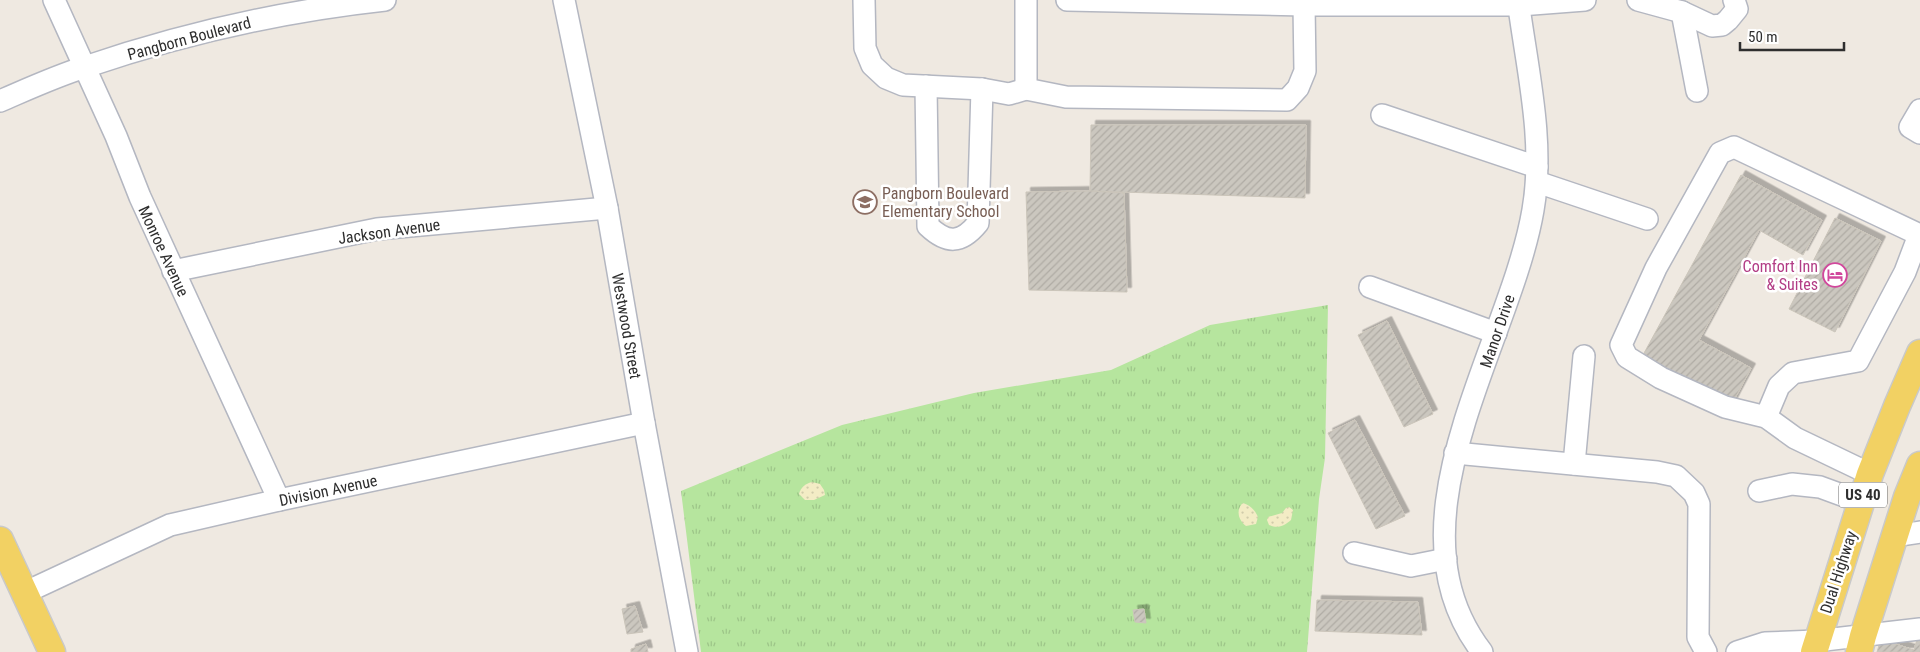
<svg xmlns="http://www.w3.org/2000/svg" width="1920" height="652" font-family="'Roboto Condensed',sans-serif">
	<defs>
		<pattern id="grass-tufts" width="24" height="20" patternUnits="userSpaceOnUse" patternTransform="scale(1.25)"><rect width="24" height="20" fill="#b6e59e"/><path d="M3 7l-1-3M5 7V3M7 7l1-3M15 17l-1-3M17 17v-4M19 17l1-3" fill="none" stroke="#9dc588"/></pattern>
		<pattern id="sand-dots" width="8" height="8" patternUnits="userSpaceOnUse" patternTransform="scale(1.25)"><rect width="8" height="8" fill="#f3ecc5"/><path d="M2 2h.1M6 6h.1" fill="none" stroke="#d1cbaa" stroke-width="1.8" stroke-linecap="round"/></pattern>
		<pattern id="building-hatch" width="6" height="6" patternUnits="userSpaceOnUse" patternTransform="scale(1.25)"><rect width="6" height="6" fill="#cbc7bf"/><path d="M-1 1l2-2M0 6l6-6M5 7l2-2" fill="none" stroke="#afaba4"/></pattern>
		<filter id="shadow"><feDropShadow dx="4.5" dy="-4.5" stdDeviation="0" flood-color="#0004"/></filter>
	</defs>
	<rect width="100%" height="100%" fill="#efe9e1"/>
	<!-- grass -->
	<path fill="url(#grass-tufts)" d="M1328 305 1325 458 1319 499 1307 652H701L681 491 842 425 974 393 1111 370 1210 325Z"/>
	<!-- sand -->
	<g fill="url(#sand-dots)">
		<path d="M812 482 820 484 824 490 825 495 814 500H805L799 494C801 487 805 484 812 482Z"/>
		<path d="M1243 503C1250 505 1255 510 1258 517L1256 524 1246 526C1239 521 1235 510 1243 503Z"/>
		<path d="M1289 507 1293 510 1291 520C1284 526 1278 529 1269 525L1267 520 1268 517 1282 513 1286 508Z"/>
	</g>
	<!-- building -->
	<g fill="url(#building-hatch)" stroke="#cbc5ba" filter="url(#shadow)">
		<path d="M1091 125H1306L1305 198 1090 191Z"/>
		<path d="M1741 175 1822 220 1803 255 1759 230 1699 340 1751 368 1732 404 1643 355Z"/>
		<path d="M1090 191 1124 193 1127 292 1029 290 1026 192Z"/>
		<path d="M1835 218 1881 241 1835 332 1789 309Z"/>
		<path d="M1387 321 1433 414 1404 427 1358 335Z"/>
		<path d="M1355 420 1405 516 1376 529 1328 433Z"/>
		<path d="M1317 600 1418 602 1422 635 1315 631Z"/>
		<path d="M635 606 643 632 627 634 622 609Z"/>
		<path d="M1144 609 1146 623 1135 622 1133 610Z"/>
		<path d="M1918 636 1920 637V652H1877L1881 639 1914 650Z"/>
		<path d="M646 644 648 652H631V649Z"/>
	</g>
	<g fill="none" stroke-linecap="round" stroke-linejoin="round">
		<!-- minor casing -->
		<g stroke="#b4b7c1" stroke-width="24">
			<g id="minor">
				<path d="M54 0 116 136 140 197 279 500"/>
				<path d="M564 0 607 208 644 423 687 652"/>
				<path d="M864 0 865 48 872 65 886 78 903 85 982 89 1009 94 1026 89"/>
				<path d="M1026 0V89L1066 97 1287 100 1298 88 1305 71 1304 5"/>
				<path d="M1067 0 1304 5H1519L1585 0"/>
				<path d="M1638 0 1682 12 1712 26 1722 25 1728 20 1737 9 1734 0"/>
				<path d="M1682 12 1697 91"/>
				<path d="M926 86 928 226C947 244 961 244 978 223L982 89"/>
				<path d="M0 101C28 89 56 76 85 67 182 34 283 11 385 0"/>
				<path d="M1920 110 1910 127 1920 133"/>
				<path d="M1382 115 1537 167"/>
				<path d="M1537 182 1647 219"/>
				<path d="M173 271 377 229 607 208"/>
				<path d="M1370 287 1496 333"/>
				<path d="M1766 417 1779 386 1793 373 1858 361 1905 272 1919 235"/>
				<path d="M1455 453 1657 472 1676 476 1694 493 1699 504 1698 637 1706 652"/>
				<path d="M1574 464 1584 356"/>
				<path d="M1870 474 1795 438 1766 417 1725 407 1661 378 1627 357 1621 345 1656 268 1720 153 1734 147 1920 235"/>
				<path d="M1759 491 1792 484 1820 487 1861 502"/>
				<path d="M1895 536 1920 532"/>
				<path d="M1354 553 1411 566 1446 559"/>
				<path d="M24 593 170 525 279 500 644 423"/>
				<path d="M1482 652C1382 522 1510 345 1533 210 1545 141 1527 69 1518 0"/>
				<path d="M1737 652 1765 643 1816 641 1920 629"/>
			</g>
		</g>
		<!-- major casing -->
		<g stroke="#c9c9c9" stroke-width="29">
			<g id="major">
				<path d="M0 540 52 652"/>
				<path d="M1814 652 1870 474 1897 406 1920 353"/>
				<path d="M1859 652 1863 636 1907 497 1920 465"/>
			</g>
		</g>
		<!-- minor -->
		<use href="#minor" stroke="#fff" stroke-width="21"/>
		<!-- major -->
		<use href="#major" stroke="#f2d163" stroke-width="26"/>
	</g>
	<!-- icons -->
	<defs>
		<g id="school-ring" transform="scale(1.25)"><circle r="9.5" fill="#fff" stroke="#8d6e63" stroke-width="1.5"/><path d="M0-5L7-2L0 1L-7-2ZM-4 1L0 2.5L4 1V4Q0 6-4 4Z" fill="#8d6e63"/></g>
		<g id="hotel-ring" transform="scale(1.25)"><circle r="9.5" fill="#fff" stroke="#d1479c" stroke-width="1.5"/><path d="M-6-4.5h1.5V1H6V5H4.5V3h-9V5H-6ZM-4 0a1.8 1.8 0 1 1 3.6 0ZM.5 0V-2.5h3Q6-2.5 6 0Z" fill="#d1479c"/></g>
	</defs>
	<g fill-rule="evenodd">
		<use href="#school-ring" x="865" y="202"/>
		<use href="#hotel-ring" x="1835" y="275"/>
	</g>
	<g text-anchor="middle" stroke-width="5" stroke-linejoin="round" paint-order="stroke">
		<!-- shield labels -->
		<rect fill="#fff" stroke="#6d6d6d" stroke-width="1" x="1839" y="482.5" width="48" height="25" rx="4"/>
		<g font-size="15" font-weight="bold" fill="#2e2e2e">
			<text x="1863" y="500">US 40</text>
		</g>
		<!-- street labels -->
		<g font-size="16" fill="#2e2e2e" stroke="#fff">
			<text transform="translate(189 38) rotate(-15)" y="6">Pangborn Boulevard</text>
			<text transform="translate(389 231) rotate(-8)" y="6">Jackson Avenue</text>
			<text transform="translate(164 251) rotate(65)" y="6">Monroe Avenue</text>
			<text transform="translate(627 326) rotate(80)" y="6">Westwood Street</text>
			<text transform="translate(1497 331) rotate(-71)" y="6">Manor Drive</text>
			<text transform="translate(328 490) rotate(-12)" y="6">Division Avenue</text>
			<text transform="translate(1838 572) rotate(-72)" y="6">Dual Highway</text>
		</g>
		<!-- education labels -->
		<g font-size="16" fill="#785e54" stroke="#fff" text-anchor="start">
			<text x="882" y="199">Pangborn Boulevard<tspan x="882" dy="18">Elementary School</tspan></text>
		</g>
		<!-- hotel labels -->
		<g font-size="16" fill="#b23c85" stroke="#fff" text-anchor="end">
			<text x="1818" y="272">Comfort Inn<tspan x="1818" dy="18">&amp; Suites</tspan></text>
		</g>
	</g>
	<!-- scale -->
	<path d="M1740 42v8h104v-8" fill="none" stroke="#2e2e2e" stroke-width="2.5"/>
	<text x="1748" y="42" font-size="15" fill="#2e2e2e" stroke="#ffffff" stroke-width="4" paint-order="stroke">50 m</text>
</svg>
